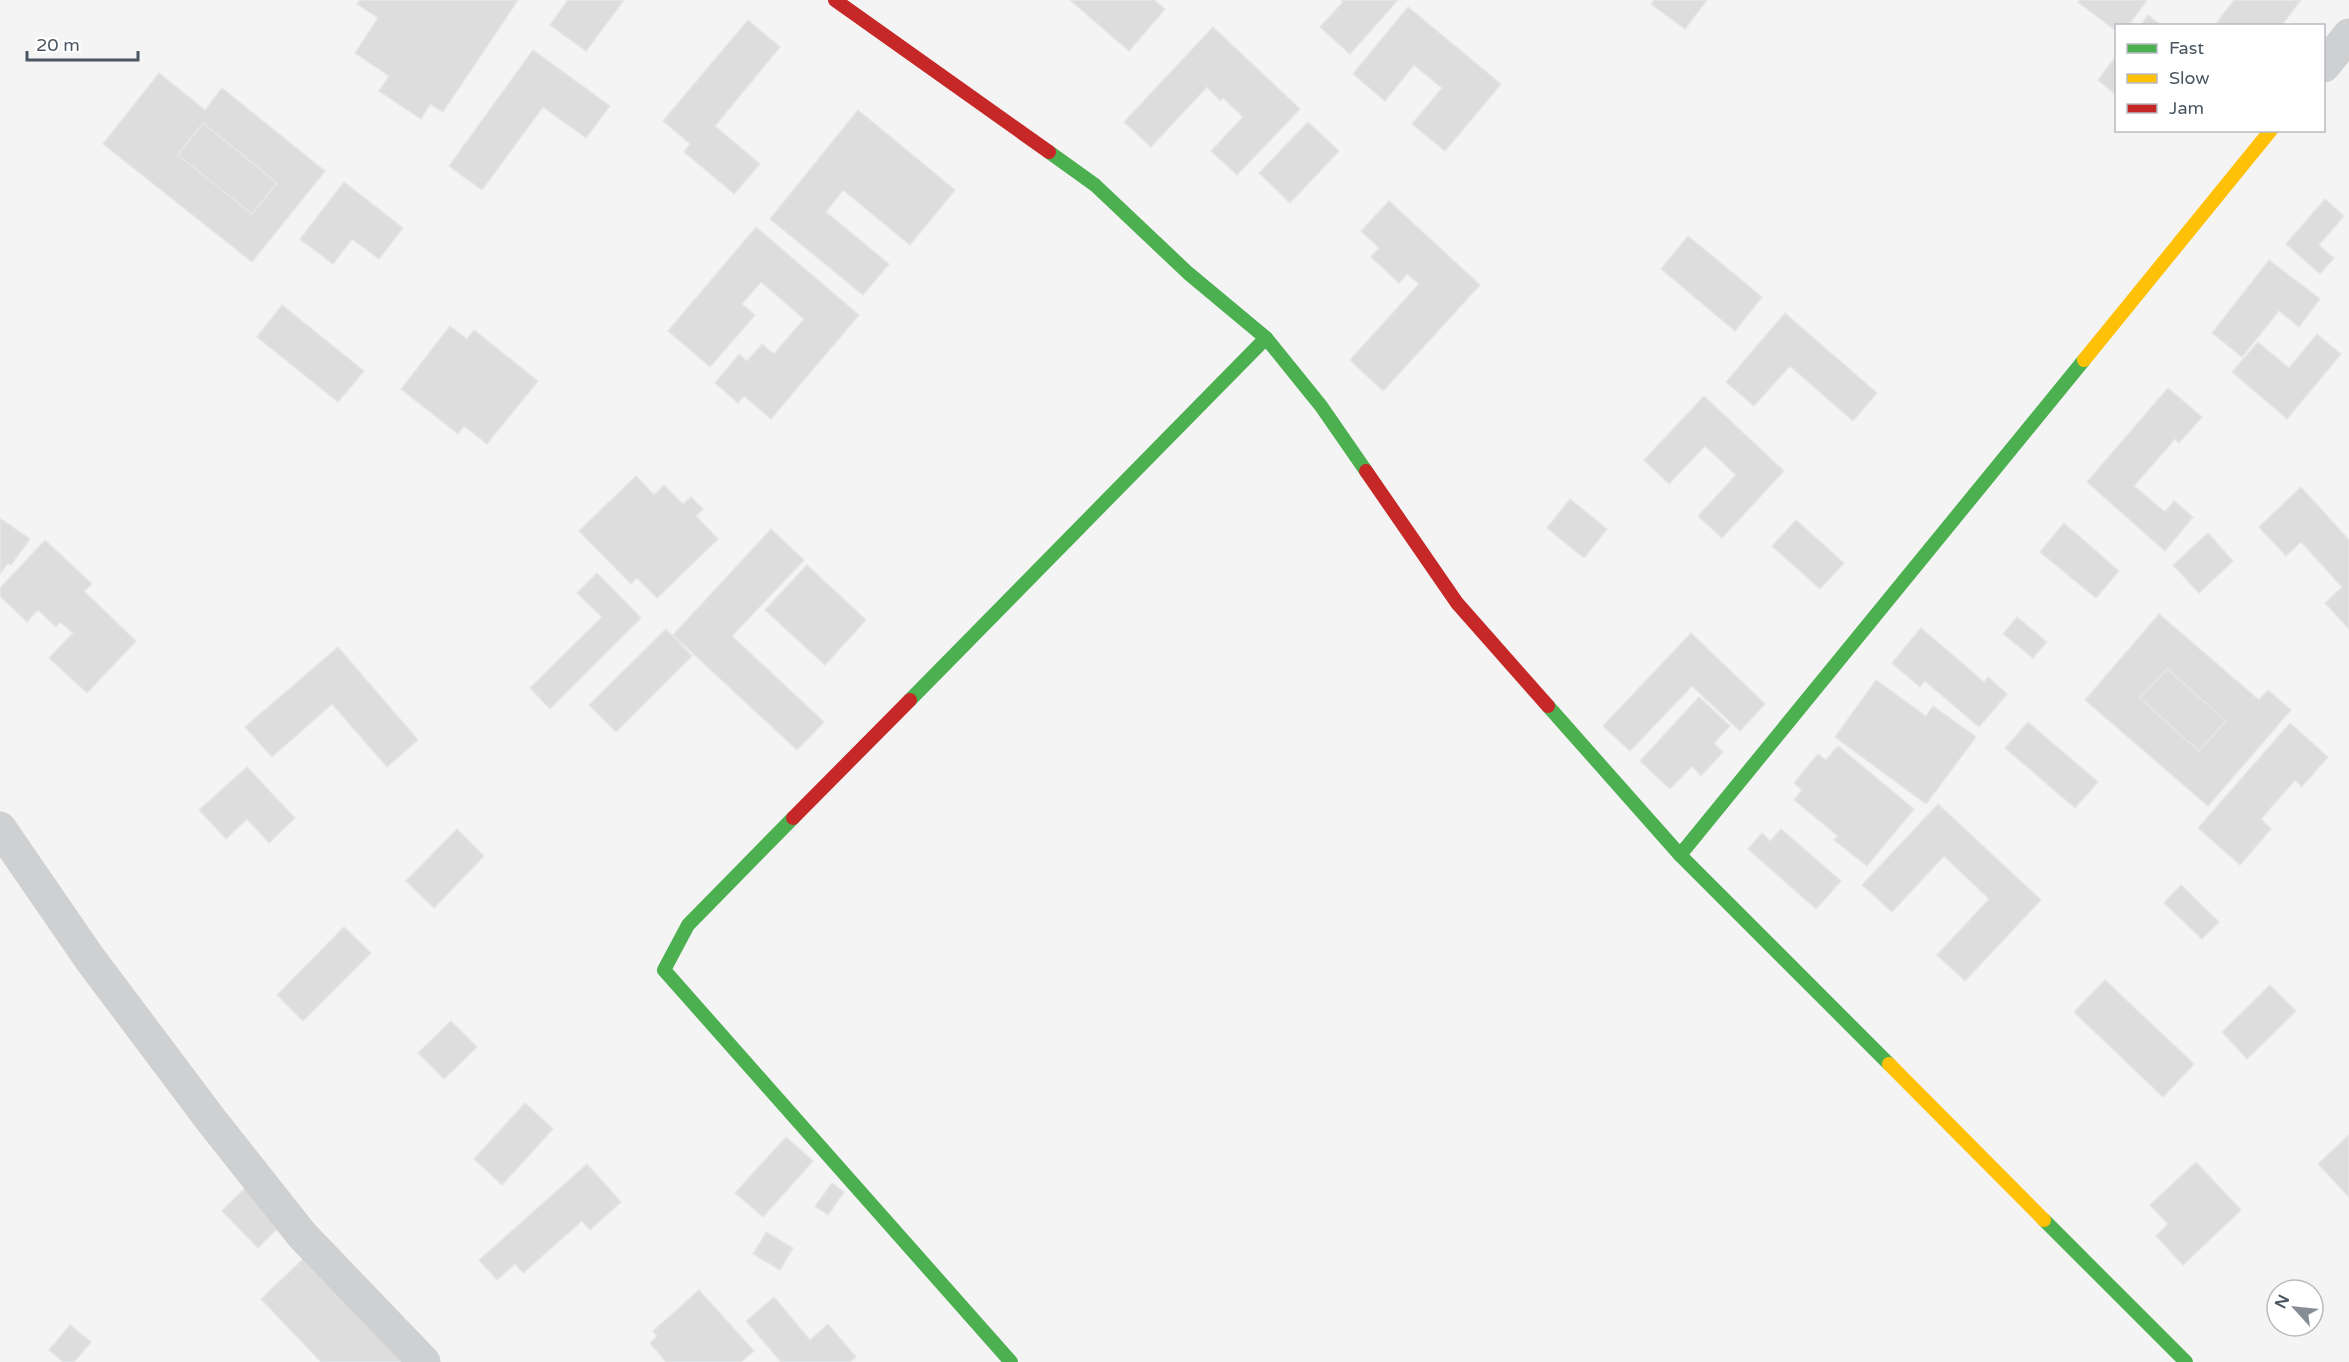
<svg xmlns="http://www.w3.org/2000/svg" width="2349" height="1362" font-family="'Varela Round',sans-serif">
	<rect width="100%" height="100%" fill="#f4f4f4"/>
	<!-- building -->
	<g fill="#ddddde" stroke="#e5e6e7" stroke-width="1.5" fill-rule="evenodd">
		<path d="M360 0H518L443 112 430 104 421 119 379 91 389 76 355 53 378 18 357 4Z"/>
		<path d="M568 0H624L586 51 550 25Z"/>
		<path d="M1070 0H1154L1165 9 1129 51Z"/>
		<path d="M1341 0H1398L1350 54 1320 27 1343 2Z"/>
		<path d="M1654 0H1707L1685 29 1651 4Z"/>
		<path d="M2080 0H2147L2128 26H2116V31L2078 2Z"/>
		<path d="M2234 0H2301L2281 26H2214Z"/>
		<path d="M1408 7 1501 84 1445 151 1412 124 1442 88 1414 65 1385 101 1353 74Z"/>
		<path d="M2148 15 2162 26H2140Z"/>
		<path d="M748 20 780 47 715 126 760 164 734 194 684 152 690 144 663 121Z"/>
		<path d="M1213 27 1300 109 1237 175 1211 151 1243 117 1223 98 1220 101 1207 87 1151 147 1124 122Z"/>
		<path d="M533 50 610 106 586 138 543 107 482 190 449 166Z"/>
		<path d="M2116 56V95L2098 80Z"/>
		<path d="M159 73 205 110 222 88 325 171 252 262 103 144ZM203 123 277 183 252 214 178 155Z"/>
		<path d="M858 110 955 190 910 245 843 190 826 212 889 264 863 295 770 219Z"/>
		<path d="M1308 122 1339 151 1290 203 1259 173Z"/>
		<path d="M203 123 277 183 252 214 178 155Z"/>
		<path d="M344 182 403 228 379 259 352 239 333 264 300 239Z"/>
		<path d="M2325 199 2344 216 2319 245 2334 258 2320 274 2286 244Z"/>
		<path d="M1389 201 1480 285 1383 391 1350 360 1419 284 1407 274 1399 283 1371 257 1379 248 1361 231Z"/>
		<path d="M756 227 859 315 771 419 744 396 738 403 715 383 739 354 747 361 762 344 774 354 804 319 761 282 742 304 755 315 710 367 668 331Z"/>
		<path d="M1688 236 1762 297 1735 331 1661 269Z"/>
		<path d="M2269 260 2320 299 2299 327 2279 311 2242 357 2212 333Z"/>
		<path d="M282 305 364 371 338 402 257 337Z"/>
		<path d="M1785 313 1877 393 1853 421 1790 366 1754 406 1726 382Z"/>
		<path d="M450 326 467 339 474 330 538 381 487 444 464 426 458 434 401 389Z"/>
		<path d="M2317 334 2341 354 2287 419 2232 372 2258 342 2289 368Z"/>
		<path d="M2168 388 2202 417 2179 443 2175 439 2134 486 2165 512 2174 501 2193 517 2165 551 2087 482Z"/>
		<path d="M1704 396 1784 471 1722 538 1698 516 1736 475 1705 446 1669 484 1644 460Z"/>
		<path d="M636 476 654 495 664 485 683 504 691 497 703 509 696 516 718 539 657 598 637 578 631 584 579 531Z"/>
		<path d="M2301 487 2349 540V629L2325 603 2342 587 2301 542 2286 556 2259 527Z"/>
		<path d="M1570 499 1607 529 1584 558 1547 528Z"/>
		<path d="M0 518 30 539 11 565 8 563 0 574Z"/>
		<path d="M1796 520 1844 563 1820 589 1772 546Z"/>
		<path d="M2064 523 2119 571 2096 598 2040 552Z"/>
		<path d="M771 529 804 560 732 636 824 722 797 750 673 635Z"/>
		<path d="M2208 533 2233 561 2199 593 2173 565Z"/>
		<path d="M45 540 92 584 84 591 136 641 87 693 49 658 73 633 60 622 56 627 38 610 27 622 0 596V588Z"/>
		<path d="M807 565 866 620 825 665 765 610Z"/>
		<path d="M597 573 641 618 550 709 530 688 602 617 577 593Z"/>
		<path d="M2159 614 2259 700 2268 690 2291 710 2208 806 2085 700ZM2167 669 2226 721 2199 751 2140 698Z"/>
		<path d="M2017 617 2047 642 2033 658 2003 634Z"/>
		<path d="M1921 628 1984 682 1988 677 2007 694 1979 727 1925 681 1920 687 1892 663Z"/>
		<path d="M666 629 692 656 616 732 589 705Z"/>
		<path d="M1691 633 1765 704 1740 731 1692 686 1630 751 1603 726Z"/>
		<path d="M338 647 418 740 387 767 332 704 272 757 245 727Z"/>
		<path d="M2167 669 2226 721 2199 751 2140 698Z"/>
		<path d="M1876 680 1926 716 1933 706 1976 737 1926 804 1835 737Z"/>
		<path d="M1699 697 1730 726 1714 743 1723 752 1701 776 1692 766 1670 789 1640 761Z"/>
		<path d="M2028 722 2098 782 2075 808 2005 748Z"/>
		<path d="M2290 723 2328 757 2302 787 2295 780 2261 819 2271 829 2240 865 2198 828Z"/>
		<path d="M1838 746 1914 809 1867 866 1834 840 1838 836 1794 800 1802 790 1794 783 1818 754 1826 760Z"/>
		<path d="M247 767 295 818 269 843 247 819 226 839 199 810Z"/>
		<path d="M1938 804 2041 900 1965 981 1937 955 1989 899 1944 856 1892 912 1862 885Z"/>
		<path d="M457 829 484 856 434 908 406 881Z"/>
		<path d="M1781 829 1841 881 1816 909 1748 849 1762 833 1770 841Z"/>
		<path d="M2181 885 2219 922 2202 939 2164 903Z"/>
		<path d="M344 927 371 953 303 1021 277 995Z"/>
		<path d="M2105 980 2194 1064 2163 1097 2074 1012Z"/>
		<path d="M2270 985 2296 1011 2247 1059 2222 1032Z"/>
		<path d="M451 1021 477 1047 444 1079 418 1053Z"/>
		<path d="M525 1103 553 1129 502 1185 474 1159Z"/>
		<path d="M2349 1135V1197L2318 1164Z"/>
		<path d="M786 1137 813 1161 763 1217 735 1193Z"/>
		<path d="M2196 1162 2241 1210 2183 1265 2156 1236 2168 1224 2150 1205Z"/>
		<path d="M587 1164 621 1202 590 1230 582 1221 523 1273 515 1264 497 1280 479 1260Z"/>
		<path d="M832 1183 844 1192 828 1215 815 1206Z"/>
		<path d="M246 1187 282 1224 258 1248 222 1211Z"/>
		<path d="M766 1232 793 1248 780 1270 753 1254Z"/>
		<path d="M304 1258 402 1362H321L261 1299Z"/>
		<path d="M699 1290 754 1351 741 1362H666L650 1343 657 1336 653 1331Z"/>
		<path d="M774 1297 810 1340 828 1324 856 1357 850 1362H781L746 1321Z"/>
		<path d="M70 1325 91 1342 74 1362H63L49 1350Z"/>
	</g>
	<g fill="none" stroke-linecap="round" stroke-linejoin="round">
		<!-- street -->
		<g stroke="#ced0d2" stroke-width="33">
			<path d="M2324 66 2349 35"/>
			<path d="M0 828 90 959 211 1120 302 1235 424 1362"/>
		</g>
		<!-- fast -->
		<g stroke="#4caf50" stroke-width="14">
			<path d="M1049 152 1095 185 1188 273 1266 338 1321 406 1366 471"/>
			<path d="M910 700 1266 338"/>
			<path d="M1548 706 1680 855 1889 1064"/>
			<path d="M793 818 688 925 664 970 1011 1362"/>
			<path d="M1680 855 2084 360"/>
			<path d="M2044 1220 2186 1362"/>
		</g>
		<!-- slow -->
		<g stroke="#ffc107" stroke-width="14">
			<path d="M2084 360 2271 130"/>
			<path d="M1889 1064 2044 1220"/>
		</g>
		<!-- jam -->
		<g stroke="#c62828" stroke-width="14">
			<path d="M835 0 1049 152"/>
			<path d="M1366 471 1457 603 1548 706"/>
			<path d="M793 818 910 700"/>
		</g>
	</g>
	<!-- legend -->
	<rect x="2115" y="24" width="210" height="108" fill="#ffffff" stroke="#b7bbc0" stroke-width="1.5"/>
	<rect x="2127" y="44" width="30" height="9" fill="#4caf50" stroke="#b7bbc0" stroke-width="1.5"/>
	<text x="2169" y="54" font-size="18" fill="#4a5661">Fast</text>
	<rect x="2127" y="74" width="30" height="9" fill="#ffc107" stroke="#b7bbc0" stroke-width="1.5"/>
	<text x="2169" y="84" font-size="18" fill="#4a5661">Slow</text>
	<rect x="2127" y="104" width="30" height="9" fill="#c62828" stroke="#b7bbc0" stroke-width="1.5"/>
	<text x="2169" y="114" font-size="18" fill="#4a5661">Jam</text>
	<!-- north arrow -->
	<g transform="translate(2295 1308) rotate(297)"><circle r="28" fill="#ffffff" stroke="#b7bbc0" stroke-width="1.5"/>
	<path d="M0-4.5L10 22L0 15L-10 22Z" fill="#868d94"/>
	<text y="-9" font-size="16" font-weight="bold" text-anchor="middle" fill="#4a5661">N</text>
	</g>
	<!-- scale -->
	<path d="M27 51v9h111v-9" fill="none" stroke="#4a5661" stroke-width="3"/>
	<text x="36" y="51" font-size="18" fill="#4a5661" stroke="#ffffff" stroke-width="4.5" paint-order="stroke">20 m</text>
</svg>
